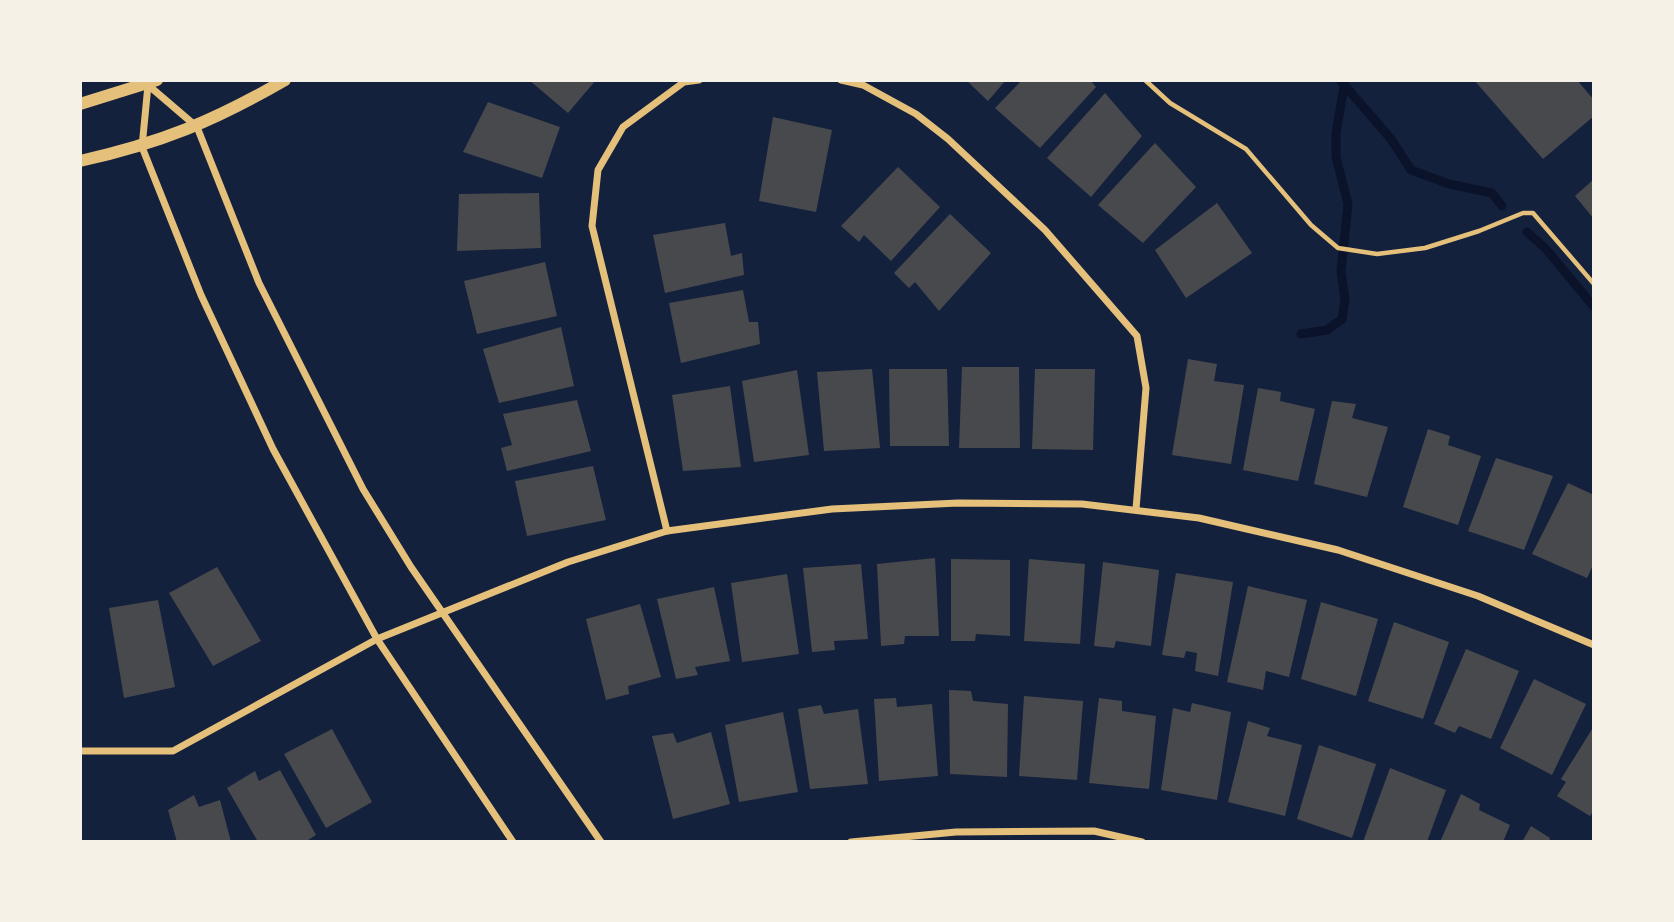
<svg xmlns="http://www.w3.org/2000/svg" width="1674" height="922" font-family="'Playfair Display',serif">
	<rect width="100%" height="100%" fill="#14213d"/>
	<g fill="none" stroke-linecap="round" stroke-linejoin="round">
		<!-- stream -->
		<g stroke="#0b132b" stroke-width="9">
			<path d="M1340 80 1391 139 1411 170 1449 184 1492 193 1502 206"/>
			<path d="M1527 232 1546 249 1594 307"/>
			<path d="M1301 334 1327 330 1342 319 1345 300 1341 271 1348 204 1336 157V133L1344 87"/>
		</g>
	</g>
	<!-- building -->
	<g fill="#48494c">
		<path d="M529 80H596L568 113Z"/>
		<path d="M966 80H1006L988 101Z"/>
		<path d="M1022 80H1090L1096 87 1040 148 995 108Z"/>
		<path d="M1474 80H1577L1594 100V116L1543 159Z"/>
		<path d="M1105 93 1142 136 1091 197 1047 158Z"/>
		<path d="M488 102 560 127 542 178 463 152Z"/>
		<path d="M773 117 832 130 816 212 759 201Z"/>
		<path d="M1155 143 1196 187 1143 243 1098 205Z"/>
		<path d="M898 167 940 207 891 261 864 235 859 242 841 226Z"/>
		<path d="M1594 179V219L1575 196Z"/>
		<path d="M539 193 541 248 457 251 459 194Z"/>
		<path d="M1217 203 1252 253 1186 298 1155 250Z"/>
		<path d="M950 214 991 253 939 311 915 282 909 288 894 273Z"/>
		<path d="M725 223 731 256 742 253 744 275 665 293 653 235Z"/>
		<path d="M545 262 557 316 477 334 464 281Z"/>
		<path d="M743 290 749 322H758L760 344 681 363 669 303Z"/>
		<path d="M561 327 574 386 499 403 483 349Z"/>
		<path d="M1188 359 1217 364 1214 381 1244 385 1231 464 1172 455Z"/>
		<path d="M962 367H1019L1020 448H959Z"/>
		<path d="M872 369 880 448 824 451 817 372Z"/>
		<path d="M889 369H947L949 446H890Z"/>
		<path d="M1035 369H1095L1093 450 1032 449Z"/>
		<path d="M797 370 809 455 754 462 742 381Z"/>
		<path d="M730 386 741 467 683 471 672 395Z"/>
		<path d="M1258 388 1281 392 1280 401 1315 409 1298 481 1243 470Z"/>
		<path d="M577 400 591 451 507 471 501 448 512 445 503 414Z"/>
		<path d="M1332 401 1356 404 1352 418 1388 427 1367 497 1314 484Z"/>
		<path d="M1428 429 1450 436 1448 445 1481 456 1458 525 1403 507Z"/>
		<path d="M1496 458 1553 476 1524 550 1468 531Z"/>
		<path d="M593 466 606 520 527 536 515 481Z"/>
		<path d="M1568 483 1594 495V563L1587 578 1532 554Z"/>
		<path d="M935 558 939 636H905L904 644 881 646 877 564Z"/>
		<path d="M951 559 1010 560V636L976 634 975 641H951Z"/>
		<path d="M1029 559 1085 564 1080 644 1024 641Z"/>
		<path d="M1103 562 1159 570 1151 646 1116 641 1114 648 1094 646Z"/>
		<path d="M861 564 868 639 834 641 835 650 812 652 803 568Z"/>
		<path d="M217 567 261 641 213 666 169 593Z"/>
		<path d="M1176 573 1233 582 1218 676 1195 671 1197 653 1186 651 1184 658 1162 655Z"/>
		<path d="M787 574 799 654 742 662 731 583Z"/>
		<path d="M1248 586 1307 600 1289 677 1266 671 1263 690 1227 682Z"/>
		<path d="M714 587 730 661 695 667 698 675 676 679 657 599Z"/>
		<path d="M158 600 175 687 124 698 109 608Z"/>
		<path d="M1321 602 1378 619 1356 696 1301 679Z"/>
		<path d="M640 604 661 677 628 686 629 694 606 700 586 619Z"/>
		<path d="M1394 622 1449 642 1423 719 1368 701Z"/>
		<path d="M1466 649 1519 671 1491 739 1459 726 1455 733 1434 724Z"/>
		<path d="M1534 679 1586 704 1552 775 1500 748Z"/>
		<path d="M949 690 971 691 973 701 1008 704 1007 777 950 774Z"/>
		<path d="M1024 696 1083 701 1077 780 1019 776Z"/>
		<path d="M896 698 897 707 932 704 938 776 879 781 874 699Z"/>
		<path d="M1099 698 1122 701V711L1156 716 1149 789 1089 783Z"/>
		<path d="M1192 703 1231 712 1217 800 1161 790 1173 708 1190 712Z"/>
		<path d="M821 705 824 714 858 709 868 784 810 789 798 709Z"/>
		<path d="M783 712 798 792 739 802 725 725Z"/>
		<path d="M1248 721 1270 728 1267 736 1302 745 1285 816 1228 802Z"/>
		<path d="M1594 726V810L1590 816 1557 796 1566 782 1561 779Z"/>
		<path d="M332 729 372 802 326 828 284 754Z"/>
		<path d="M711 732 730 804 673 819 652 736 673 733 677 743Z"/>
		<path d="M1319 745 1376 764 1352 838 1297 819Z"/>
		<path d="M1390 768 1446 790 1427 842H1363Z"/>
		<path d="M280 770 316 835 305 842H258L227 788 255 771 259 781Z"/>
		<path d="M1461 794 1480 804 1479 810 1510 825 1503 842H1440Z"/>
		<path d="M194 795 199 807 220 800 231 842H177L168 810Z"/>
		<path d="M1531 826 1550 838 1549 842H1522Z"/>
	</g>
	<g fill="none" stroke-linecap="round" stroke-linejoin="round">
		<!-- path -->
		<path stroke="#e5c07b" stroke-width="4.5" d="M1145 80 1170 103 1246 149 1311 225 1338 248 1377 254 1425 248 1479 231 1523 213H1533L1594 284"/>
		<!-- minor -->
		<g stroke="#e5c07b" stroke-width="7">
			<path d="M841 80 863 85 916 114 948 139 1045 230 1137 336 1146 388 1136 509"/>
			<path d="M148 85 197 127 259 283 363 489 411 567 601 842"/>
			<path d="M148 85 142 147 201 295 273 449 377 639 513 842"/>
			<path d="M667 531 592 226 598 170 623 127 684 82 699 80"/>
			<path d="M80 751H173L377 639 568 562 667 531 832 509 958 503 1082 504 1199 518 1338 550 1478 596 1594 645"/>
			<path d="M851 842 956 832 1094 831 1142 842"/>
		</g>
		<!-- tertiary -->
		<g stroke="#e5c07b" stroke-width="12">
			<path d="M80 104 157 80"/>
			<path d="M80 161C161 143 214 121 285 80"/>
		</g>
	</g>
	<!-- border -->
	<rect width="1674" height="922" fill="none" stroke="#f6f1e7" stroke-width="164"/>
</svg>
